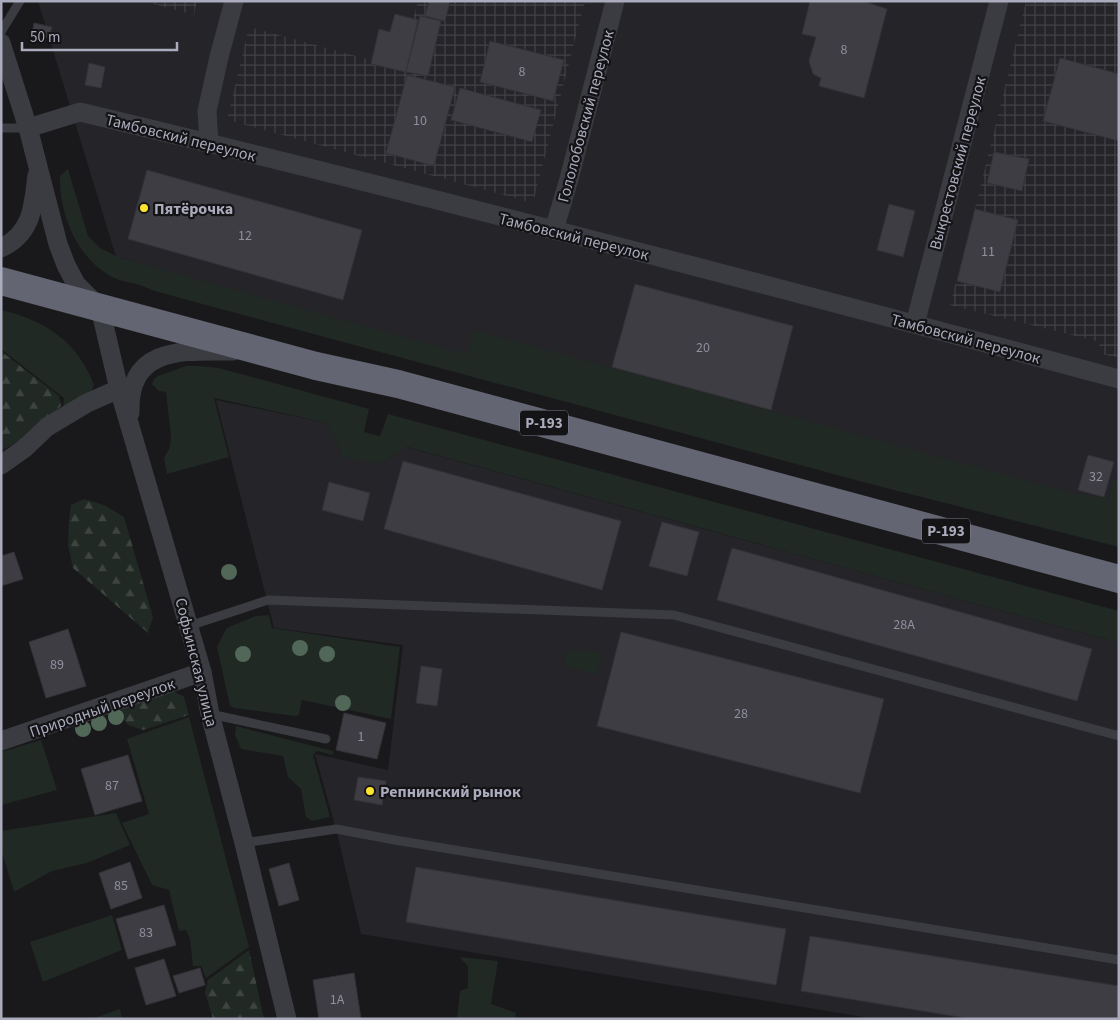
<svg xmlns="http://www.w3.org/2000/svg" width="1120" height="1020" font-family="'Source Sans 3',sans-serif">
	<defs>
		<pattern id="industrial-grid" width="8" height="8" patternUnits="userSpaceOnUse" patternTransform="scale(1.25)"><rect width="8" height="8" fill="#252428"/><path d="M0 4h8M4 0v8" fill="none" stroke="#424145"/></pattern>
		<pattern id="forest-firs" width="22" height="20" patternUnits="userSpaceOnUse" patternTransform="scale(1.25)"><rect width="22" height="20" fill="#202923"/><path d="M5 1l3.5 6h-7zM16 11l3.5 6h-7z" fill="#3e4541"/></pattern>
	</defs>
	<rect width="100%" height="100%" fill="#19181b"/>
	<!-- built -->
	<g fill="#252428">
		<path d="M38 1H1119V543L116 257Z"/>
		<path d="M216 400 327 423 379 464 406 447 1119 643V1019H876L361 934 336 829 315 754 388 770 403 645 274 628Z"/>
	</g>
	<!-- industrial -->
	<g fill="url(#industrial-grid)">
		<path d="M143 1H197L194 15Z"/>
		<path d="M418 1H585L533 203 227 120 249 27 400 68Z"/>
		<path d="M1026 1H1119V358L1098 353 1100 342 950 305 975 209Z"/>
	</g>
	<!-- green -->
	<g fill="#202923">
		<path d="M68 169 88 236 100 248 120 258 465 354 469 350 473 330 1068 492 1108 499 1113 481 1119 483V547L874 485 158 292C150 290 144 286 136 284 129 282 121 281 114 278 78 260 59 215 60 176Z"/>
		<path d="M1 310C45 320 78 342 94 385L91 393 63 411 64 398 1 349Z"/>
		<path d="M186 366H199L219 368 369 409 364 432 380 436 388 414 1119 611V643L407 447 379 464 343 457 327 423 214 398 229 457 167 474 164 458 170 447 171 437 166 392 159 391 152 384 154 379 158 376Z"/>
		<path d="M269 615 272 628 400 647 391 719 302 700 299 715 295 716 235 708 230 706 217 647 226 629 231 626 256 616Z"/>
		<path d="M567 649 602 653 597 675 564 665Z"/>
		<path d="M189 717 249 947 206 978 201 966H193L190 939 186 930 179 931 169 890 152 885 122 823 149 814 127 739Z"/>
		<path d="M236 726 333 751V755L317 751 313 755 330 817 312 821 306 817 301 789 288 777 283 756 241 749 235 735Z"/>
		<path d="M41 740 57 790 1 805V752Z"/>
		<path d="M116 813 130 845 87 863 52 871 14 892 1 849V831Z"/>
		<path d="M112 915 122 950 43 982 30 942Z"/>
		<path d="M459 957 498 961 491 1004 516 1013 515 1019H457L460 991 468 988V966Z"/>
		<path d="M120 1009 122 1019H91Z"/>
	</g>
	<!-- forest -->
	<g fill="url(#forest-firs)">
		<path d="M1 351 59 396 61 406 28 436 1 451Z"/>
		<path d="M84 499 104 505 124 517 153 617 148 633 73 568 68 545 69 519 71 505Z"/>
		<path d="M173 691 184 697 189 715 143 730 128 725 121 716 123 706Z"/>
		<path d="M249 950 264 1019H213L205 992 208 980Z"/>
	</g>
	<!-- building -->
	<g fill="#3e3d43" stroke="#333237">
		<path d="M429 1H450L445 21 425 16Z"/>
		<path d="M810 1H863L887 9 864 98 819 86 821 78 813 74 809 61 816 37 802 34Z"/>
		<path d="M395 14 418 20 406 72 371 64 379 29 390 32Z"/>
		<path d="M420 16 441 21 428 76 406 72Z"/>
		<path d="M34 23 52 27 49 38 32 34Z"/>
		<path d="M490 41 564 60 553 101 480 82Z"/>
		<path d="M1060 58 1119 74V141L1043 121Z"/>
		<path d="M89 63 105 67 101 88 85 85Z"/>
		<path d="M407 75 455 87 434 166 386 153Z"/>
		<path d="M460 88 541 110 532 142 451 120Z"/>
		<path d="M994 152 1029 159 1022 191 987 183Z"/>
		<path d="M147 170 362 230 343 300 128 239Z"/>
		<path d="M889 204 915 211 903 257 877 250Z"/>
		<path d="M975 209 1018 220 1000 292 957 281Z"/>
		<path d="M635 284 793 326 771 410 612 367Z"/>
		<path d="M1088 455 1114 462 1104 497 1078 490Z"/>
		<path d="M403 461 621 521 602 590 384 529Z"/>
		<path d="M329 482 370 493 363 521 322 510Z"/>
		<path d="M662 522 699 532 687 576 649 566Z"/>
		<path d="M732 548 1092 649 1077 701 717 600Z"/>
		<path d="M14 552 23 579 1 586V556Z"/>
		<path d="M68 629 86 686 46 698 29 642Z"/>
		<path d="M621 632 884 699 860 793 597 726Z"/>
		<path d="M421 666 442 669 437 706 416 703Z"/>
		<path d="M344 713 386 723 377 759 336 750Z"/>
		<path d="M128 755 142 801 95 815 81 769Z"/>
		<path d="M358 777 386 781 382 805 354 800Z"/>
		<path d="M130 862 142 898 111 909 99 873Z"/>
		<path d="M289 863 299 900 279 906 269 869Z"/>
		<path d="M416 867 786 929 776 985 406 922Z"/>
		<path d="M164 905 176 945 128 959 116 919Z"/>
		<path d="M810 936 1119 986V1019H971L801 991Z"/>
		<path d="M164 959 176 996 146 1005 135 968Z"/>
		<path d="M200 968 205 985 179 993 173 976Z"/>
		<path d="M354 973 361 1019H319L313 980Z"/>
	</g>
	<g fill="none" stroke-linecap="round" stroke-linejoin="round">
		<!-- lane -->
		<g stroke="#3b3b42" stroke-width="9">
			<path d="M1 32 20 1"/>
			<path d="M1 128H28"/>
			<path d="M189 626 268 600 674 615 1119 736"/>
			<path d="M210 714 326 739"/>
			<path d="M244 843 336 829 395 840 1119 960"/>
		</g>
		<!-- street -->
		<g stroke="#3b3b42" stroke-width="19">
			<path d="M1 43 28 128 58 244 66 265 76 284 100 308 119 389 202 672 210 714 244 843 287 1019"/>
			<path d="M28 128 80 112C427 195 774 286 1119 379"/>
			<path d="M209 143 207 111 219 57 234 1"/>
			<path d="M554 230 569 179 615 1"/>
			<path d="M1 248C33 233 33 206 37 175"/>
			<path d="M915 324 999 1"/>
			<path d="M130 413C128 345 184 351 233 351"/>
			<path d="M1 465 25 448 47 427 87 403 119 389"/>
			<path d="M1 741 202 672"/>
		</g>
		<!-- highway -->
		<path stroke="#646572" stroke-width="28" d="M1 281 316 366 398 384 1119 579"/>
	</g>
	<!-- trees -->
	<g fill="#516758">
		<circle cx="229" cy="572" r="8"/>
		<circle cx="300" cy="648" r="8"/>
		<circle cx="243" cy="654" r="8"/>
		<circle cx="327" cy="654" r="8"/>
		<circle cx="343" cy="703" r="8"/>
		<circle cx="116" cy="717" r="8"/>
		<circle cx="99" cy="723" r="8"/>
		<circle cx="83" cy="729" r="8"/>
	</g>
	<!-- markers -->
	<g fill="#ffe52c" stroke="#141316" stroke-width="2">
		<circle cx="144" cy="208" r="5"/>
		<circle cx="370" cy="791" r="5"/>
	</g>
	<g text-anchor="middle" stroke-width="4.5" stroke-linejoin="round" paint-order="stroke">
		<!-- number labels -->
		<g font-size="14" fill="#8f909e">
			<text x="844" y="54">8</text>
			<text x="522" y="76">8</text>
			<text x="420" y="125">10</text>
			<text x="245" y="240">12</text>
			<text x="988" y="256">11</text>
			<text x="703" y="352">20</text>
			<text x="1096" y="481">32</text>
			<text x="904" y="629">28А</text>
			<text x="57" y="669">89</text>
			<text x="741" y="718">28</text>
			<text x="361" y="741">1</text>
			<text x="112" y="790">87</text>
			<text x="121" y="890">85</text>
			<text x="146" y="937">83</text>
			<text x="337" y="1004">1А</text>
		</g>
		<!-- shield labels -->
		<g fill="#141316" stroke="#7d7d8a" stroke-width="1">
			<rect x="520" y="410.5" width="48" height="25" rx="4"/>
			<rect x="922" y="518.5" width="48" height="25" rx="4"/>
		</g>
		<g font-size="15" font-weight="bold" fill="#aaabbc">
			<text x="544" y="428">Р-193</text>
			<text x="946" y="536">Р-193</text>
		</g>
		<!-- street labels -->
		<g font-size="16" fill="#aaabbc" stroke="#141316">
			<text transform="translate(585 116) rotate(-75)" y="6">Гололобовский переулок</text>
			<text transform="translate(181 137) rotate(14)" y="6">Тамбовский переулок</text>
			<text transform="translate(957 163) rotate(-75)" y="6">Выкрестовский переулок</text>
			<text transform="translate(574 236) rotate(14)" y="6">Тамбовский переулок</text>
			<text transform="translate(966 338) rotate(15)" y="6">Тамбовский переулок</text>
			<text transform="translate(197 662) rotate(76)" y="6">Софьинская улица</text>
			<text transform="translate(102 707) rotate(-19)" y="6">Природный переулок</text>
		</g>
		<!-- poi labels -->
		<g font-size="16" font-weight="bold" fill="#aaabbc" stroke="#141316" text-anchor="start">
			<text x="154" y="214">Пятёрочка</text>
			<text x="380" y="797">Репнинский рынок</text>
		</g>
	</g>
	<!-- border -->
	<rect width="1120" height="1020" fill="none" stroke="#aaabbc" stroke-width="5"/>
	<!-- scale -->
	<path d="M22 42v8h155v-8" fill="none" stroke="#aaabbc" stroke-width="2.5"/>
	<text x="30" y="42" font-size="15" fill="#aaabbc" stroke="#141316" stroke-width="4" paint-order="stroke">50 m</text>
</svg>
